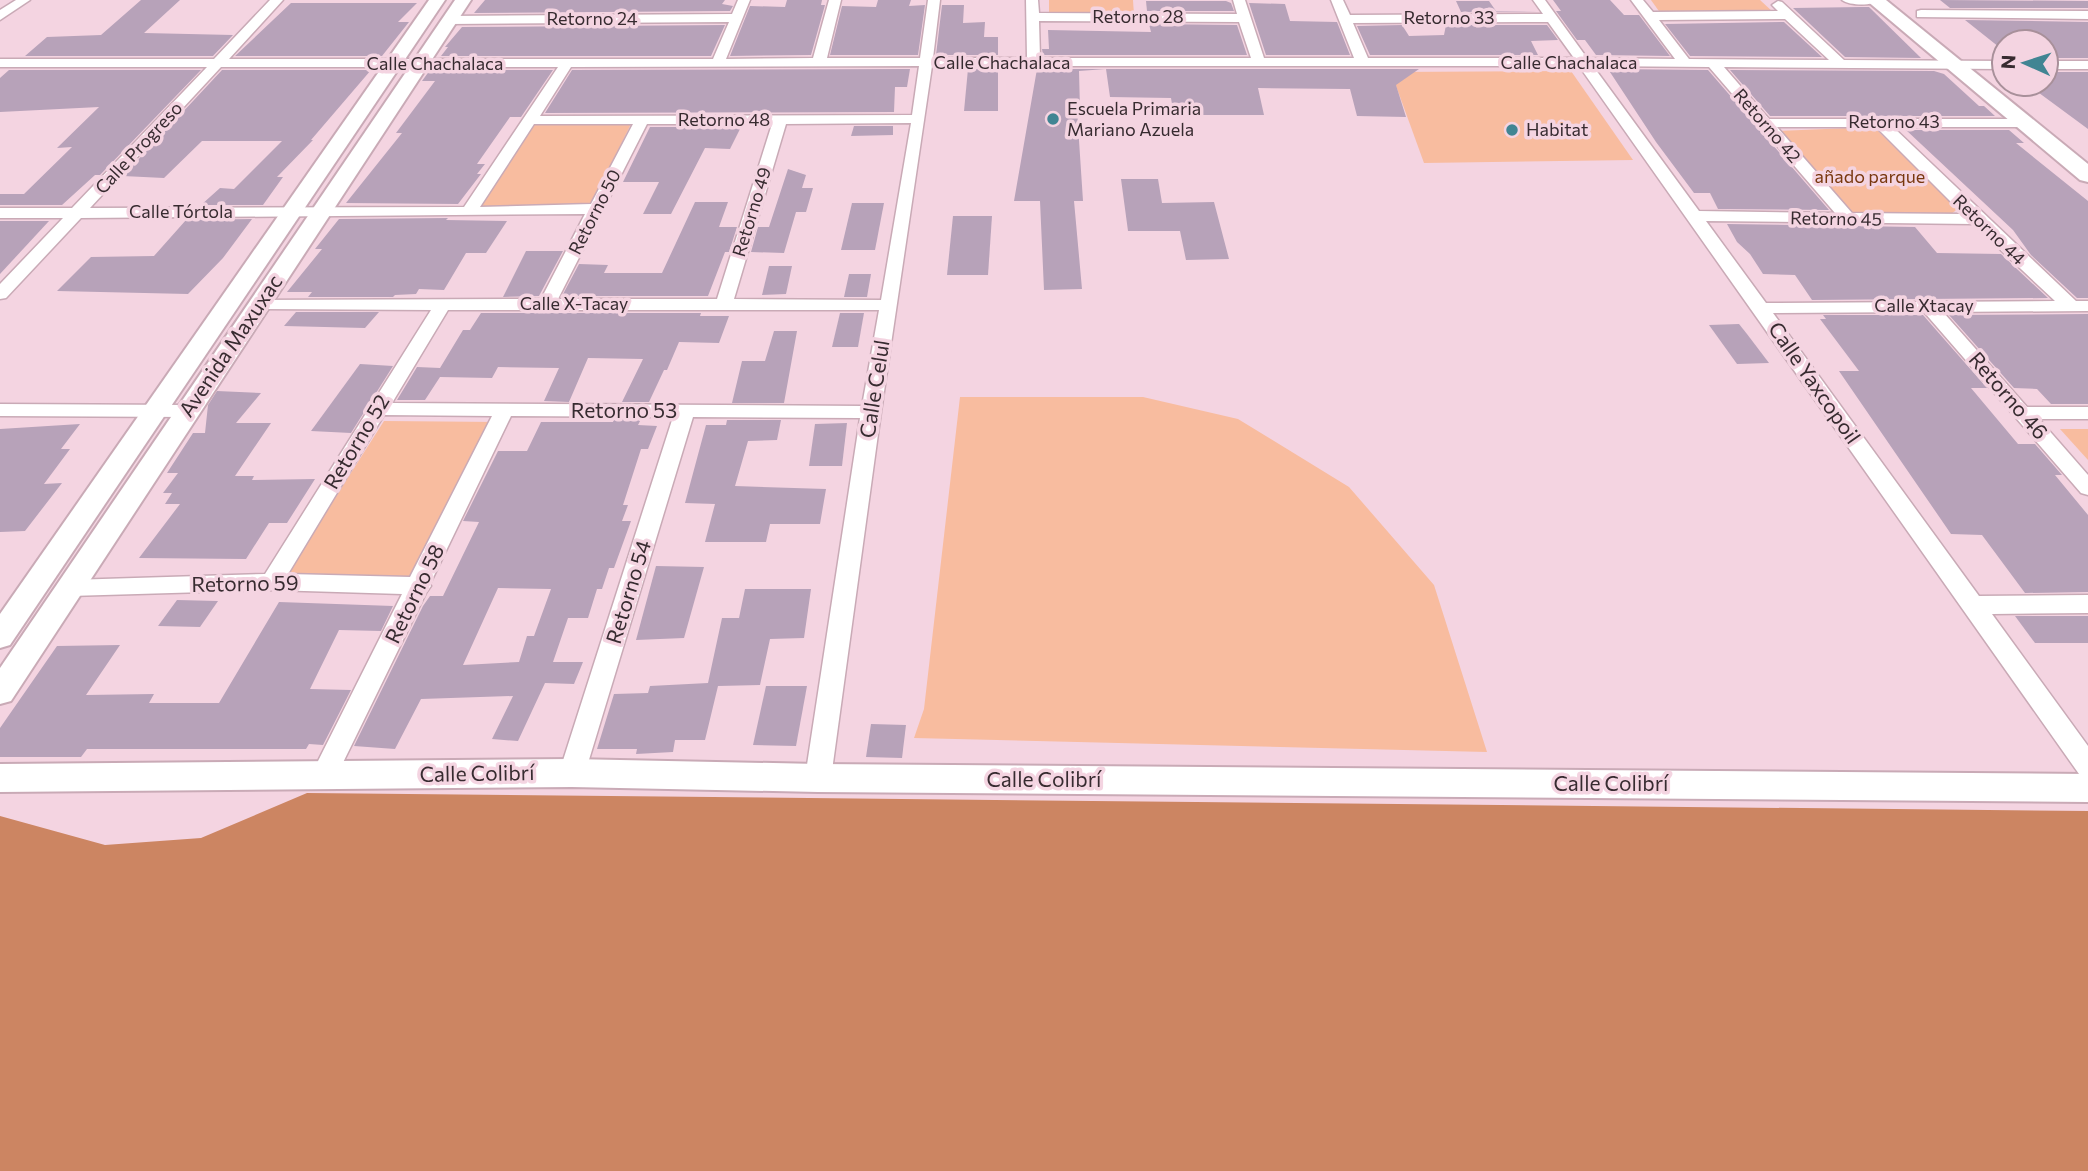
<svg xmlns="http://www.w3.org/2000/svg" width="2088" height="1171" font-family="Commissioner,sans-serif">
	<rect width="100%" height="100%" fill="#f4d4e1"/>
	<!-- green -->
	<g fill="#f8bc9f">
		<path d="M1049 0H1133L1134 15 1049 14Z"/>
		<path d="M1651 0H1760L1774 13 1661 14Z"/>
		<path d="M1571 71 1633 160 1424 163 1391 72Z"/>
		<path d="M631 124 592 203 479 207 534 125Z"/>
		<path d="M1873 127 1876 129 1958 209 1948 216 1874 217 1850 212 1778 131Z"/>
		<path d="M960 397H1143L1238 419 1349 487 1434 585 1487 752 914 738 924 709Z"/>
		<path d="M384 421 498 422 416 580 284 578Z"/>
		<path d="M2060 429H2088V460Z"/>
	</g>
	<!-- forest -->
	<path fill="#cc8562" d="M307 793 2088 811V1171H0V816L105 845 201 838Z"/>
	<!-- building -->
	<g fill="#b7a2b9" fill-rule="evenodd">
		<path d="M141 0H180L144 33 233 35 213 56H25L47 37 101 35Z"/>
		<path d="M485 0H725L722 4 733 6 730 11 474 13Z"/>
		<path d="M787 0H822L821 5H825L811 55 730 56 750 6 785 7Z"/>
		<path d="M878 0H911L909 6 925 5 918 55H830L842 6 876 7Z"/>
		<path d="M1553 0H1610L1624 15H1639L1670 56 1596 55 1585 40H1577L1556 11H1561Z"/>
		<path d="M1940 0 2088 1V8H1950Z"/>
		<path d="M1146 1H1226L1231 3 1234 11H1147Z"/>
		<path d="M1456 1H1489L1496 11H1538L1461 12Z"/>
		<path d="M291 3H417L398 22H409L382 56H235Z"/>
		<path d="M1249 3 1285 4 1290 21 1337 22 1350 55H1266Z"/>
		<path d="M942 5H964L963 23 985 22 984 37H998V55H936Z"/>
		<path d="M1862 7H1869L1921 58 1845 57 1793 8Z"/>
		<path d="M1965 20 2088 22V58H2046V42H2004V51Z"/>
		<path d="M1784 22 1822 57 1690 56 1665 24Z"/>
		<path d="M1149 24 1237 25 1247 55H1043L1042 49H1049L1048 30 1151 32Z"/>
		<path d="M725 25 711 56H441L448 47H445L462 27Z"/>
		<path d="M1402 25 1409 36 1444 35 1446 25H1547L1558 40 1531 41 1538 55H1370L1357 26Z"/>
		<path d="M910 69 907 87H895L894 112 545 113 572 70Z"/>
		<path d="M968 69H998V111H964Z"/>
		<path d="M1037 69H1419L1396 85 1406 117 1357 116 1350 89 1258 88 1264 115H1202L1200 105 1172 104 1171 98 1110 97 1106 69 1079 71 1080 110H1077L1083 201H1074L1082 289 1044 290 1040 201H1014Z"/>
		<path d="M1608 69 1708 70 1829 210 1718 209 1710 193H1694L1656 142Z"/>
		<path d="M9 70H201L100 175H95L62 205H0V194H24L72 147 57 148 99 107 0 112V78Z"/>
		<path d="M222 70H371L311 140H313L277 177H283L263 205H201L220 188 234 189 282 141H202L164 178 123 176Z"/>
		<path d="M430 70H553L521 117H510L477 164H485L477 174H481L458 204 346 203 402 133H396L435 81H422Z"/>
		<path d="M1730 70 1934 71 1944 74 1979 106H1984L1995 116H1770Z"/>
		<path d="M2046 72H2088V129L2027 84H2046Z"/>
		<path d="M854 126H893V135L851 136Z"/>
		<path d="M650 127H741L730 149 705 148 671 214H643L659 182H623Z"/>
		<path d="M1906 130H2009L2024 143H2016L2088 201V298H2077L2031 255 2013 230Z"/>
		<path d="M788 169 806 175 802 188H813L806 212H796L784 253 751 252 758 227H769Z"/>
		<path d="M1121 179H1158L1162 203 1214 202 1229 259 1186 260 1180 231H1128Z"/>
		<path d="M695 202H728L719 227H737L729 252H725L708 296H562L579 264 608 265 604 273H662Z"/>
		<path d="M852 203H884L875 250H841Z"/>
		<path d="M953 216H992L988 275H947Z"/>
		<path d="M448 218 446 220 507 221 486 253H466L444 290 419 289 416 294 395 295 393 297H308L312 292H287L322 249H315L339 219Z"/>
		<path d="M252 219 223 258 188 294 57 291 91 257 154 256 186 220Z"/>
		<path d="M0 221H49L0 274Z"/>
		<path d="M1727 224 1915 227 1937 253 2001 254 2048 298 1812 300 1795 275 1763 274 1750 254 1737 242Z"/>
		<path d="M526 251H563L539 296 503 297Z"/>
		<path d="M769 266H792L786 294 762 295Z"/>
		<path d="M849 274H871L867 297H844Z"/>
		<path d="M296 312H379L365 328 284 326Z"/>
		<path d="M481 313H701L700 316H729L719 343 679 342 667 370H664L649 402H622L643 359 588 358 569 402 544 401 559 368 498 367 492 378 440 377 425 400H397L417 367 440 368 463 330H470Z"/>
		<path d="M840 313H864L858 347H832Z"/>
		<path d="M2088 314V404H2051L2037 389 2014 388 1949 315Z"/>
		<path d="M1823 315H1923L1987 388H1971L2018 444H2035L2062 475H2055L2088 515V592L2025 593 1982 535 1951 534 1839 371H1859L1820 319H1826Z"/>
		<path d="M1739 324 1747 334 1769 363 1737 364 1709 325Z"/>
		<path d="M774 331H797L784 403H732L742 361H765Z"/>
		<path d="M360 364 393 366 351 433 311 431Z"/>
		<path d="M217 391 261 393 236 423H271L235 476H254L252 480 315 479 287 523H269L246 559 139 558 180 504H165L172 493H163L178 473H167L193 433H205L208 405Z"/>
		<path d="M614 419H641L638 425 657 426 648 449H641L623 505H628L622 521H631L614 568H609L602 589H597L588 618H568L553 662H583L574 684 545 683 518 741 492 739 513 696 421 699 395 749 354 746 423 606 430 596H443L479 522 463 521 498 451H527L541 422H613ZM498 588 551 589 534 636H527L519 662 463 665Z"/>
		<path d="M727 420H781L777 440 748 441 735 486 826 489 820 524H770L766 542H705L715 504 685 503 706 425H726Z"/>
		<path d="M847 423 842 466H809L815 424Z"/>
		<path d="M80 424 61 449H70L44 484 62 483 25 531 0 532V429Z"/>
		<path d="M656 566 704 567 684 638 636 640Z"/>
		<path d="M745 589H811L804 638 770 639 760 685 718 686 705 740H675L673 752 636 754 637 749H597L614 694 648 693 650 686 708 683 722 618H739Z"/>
		<path d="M177 600 218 601 200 627 158 626Z"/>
		<path d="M279 602 393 606 381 631 339 630 310 689 351 690 323 745 309 744 306 749H87L81 757H0V728L57 646 120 645 86 695 154 694 149 703H219Z"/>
		<path d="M2015 616H2088V643H2035Z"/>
		<path d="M766 686H807L796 746 753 745Z"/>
		<path d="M871 724 906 725 902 758 866 757Z"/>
	</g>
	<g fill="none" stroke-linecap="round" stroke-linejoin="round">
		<!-- minor casing -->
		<g stroke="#c9aab6" stroke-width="3">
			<g id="minor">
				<path d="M16 0H30L0 20V10Z"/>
				<path d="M270 0H283L229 59H713L729 22 449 24 443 20 449 16 732 14 738 0H750L726 59 813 58 829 0H841L827 58H920L928 0H940L933 58H1027L1026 0H1038L1039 13 1237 14 1233 0H1245L1264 58H1354L1331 0H1343L1350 15 1543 14 1533 0H1545L1587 58 1675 59 1631 0H1643L1653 12 1778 11 1772 5 1778 1 1782 2 1844 60 2004 61V69L1724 67 1769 119H2025L2032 123 2025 127H1893L2076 301H2088V311L1943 312 2027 407H2088V419H2039L2088 475V495L2081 493 1924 312 1773 313 1979 596 2088 595V613L1992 614 2088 746V777L2079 774 1579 66H932L881 412 831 778 827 786 818 789 809 786 805 778 860 418 693 417 585 773 581 781 572 784 563 781 559 773 673 417 511 416 430 584 431 586 426 593 333 783 324 786 315 783 311 775 402 594 272 590 70 596 62 594 59 588 62 582 70 580 265 574 431 310 260 309 254 308 251 304 254 300 541 299 585 214 81 218 6 298 0 299V284L63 218H0V208H72L207 67H0V59H214ZM1785 19 1829 60 1689 59 1659 20ZM1039 21 1239 22 1251 58H1040ZM1548 22 1574 58H1368L1353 23ZM919 66 912 115 540 116 571 67ZM1593 66 1709 67 1835 213 1699 211ZM221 67H558L464 207 90 208ZM911 123 881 300 734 299 786 124ZM534 124H633L591 204 480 207ZM647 124H772L717 299H558ZM1777 127H1876L1963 214 1852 213ZM1706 221 1973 224 2055 301 1766 303ZM448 310H879L862 406 392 403ZM384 415 492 416 410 577 288 574Z"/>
				<path d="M1842 0H1881C1873 6 1850 6 1842 0Z"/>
				<path d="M1921 10 2088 11V19L1917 17V11Z"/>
				<rect x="2046" y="61" width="42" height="8"/>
				<path d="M0 404 188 405 195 407 198 411 195 415 188 417 0 416Z"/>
			</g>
		</g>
		<!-- tertiary casing -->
		<g stroke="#c9aab6" stroke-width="4">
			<g id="tertiary">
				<path d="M429 0H445L10 645 0 648V614Z"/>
				<path d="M455 0H471L11 701 0 704V668Z"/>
				<path d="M572 759 818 764 2088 774V802L818 792 572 787 0 792V764Z"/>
			</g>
		</g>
		<!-- secondary casing -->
		<g stroke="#c9aab6" stroke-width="4">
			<path id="secondary" d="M1866 0H1886L2088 164V182L2080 180Z"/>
		</g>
		<!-- minor -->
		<use href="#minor" fill="#fff" fill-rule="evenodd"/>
		<!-- tertiary -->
		<use href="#tertiary" fill="#fff" fill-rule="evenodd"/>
		<!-- secondary -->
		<use href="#secondary" fill="#fff" fill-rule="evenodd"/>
	</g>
	<!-- markers -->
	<g fill="#418593" stroke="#f4d4e1" stroke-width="2.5">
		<circle cx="1053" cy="119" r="7"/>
		<circle cx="1512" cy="130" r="7"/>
	</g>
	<g text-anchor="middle" stroke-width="7" stroke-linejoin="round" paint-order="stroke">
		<!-- far-street labels -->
		<g font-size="18" fill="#372b30" stroke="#f4d4e1">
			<text x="1138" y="23">Retorno 28</text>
			<text x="1449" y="24">Retorno 33</text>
			<text x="592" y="25">Retorno 24</text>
			<text x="1002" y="69">Calle Chachalaca</text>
			<text x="1569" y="69">Calle Chachalaca</text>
			<text x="435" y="70">Calle Chachalaca</text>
			<text x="724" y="126">Retorno 48</text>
			<text x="1894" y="128">Retorno 43</text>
			<text transform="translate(1767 126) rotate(49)" y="6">Retorno 42</text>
			<text transform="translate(139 148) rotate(-47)" y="6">Calle Progreso</text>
			<text x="181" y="218">Calle Tórtola</text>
			<text transform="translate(595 212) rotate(-63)" y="6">Retorno 50</text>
			<text transform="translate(752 212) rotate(-73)" y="6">Retorno 49</text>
			<text transform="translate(1836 219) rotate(1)" y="6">Retorno 45</text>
			<text transform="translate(1989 230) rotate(44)" y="6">Retorno 44</text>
			<text x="574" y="310">Calle X-Tacay</text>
			<text x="1924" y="312">Calle Xtacay</text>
		</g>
		<!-- far-poi labels -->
		<g font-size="18" fill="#372b30" stroke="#f4d4e1" text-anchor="start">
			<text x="1067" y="115">Escuela Primaria<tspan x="1067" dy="21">Mariano Azuela</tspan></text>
			<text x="1526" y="136">Habitat</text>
		</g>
		<!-- far-park labels -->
		<g font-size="18" fill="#78370e" stroke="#f4d4e1">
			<text x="1870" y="183">añado parque</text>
		</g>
		<!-- street labels -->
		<g font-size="21" fill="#372b30" stroke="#f4d4e1">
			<text transform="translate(231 346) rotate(-56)" y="7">Avenida Maxuxac</text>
			<text transform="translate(1814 383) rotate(55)" y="7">Calle Yaxcopoil</text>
			<text transform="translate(875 389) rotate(-81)" y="7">Calle Celul</text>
			<text transform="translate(2008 396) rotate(49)" y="7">Retorno 46</text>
			<text x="624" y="418">Retorno 53</text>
			<text transform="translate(357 442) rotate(-59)" y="7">Retorno 52</text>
			<text transform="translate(245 584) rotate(-1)" y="7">Retorno 59</text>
			<text transform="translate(629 592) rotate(-73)" y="7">Retorno 54</text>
			<text transform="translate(415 594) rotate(-64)" y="7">Retorno 58</text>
			<text transform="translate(477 774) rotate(-1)" y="7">Calle Colibrí</text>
			<text x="1044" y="787">Calle Colibrí</text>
			<text x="1611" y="791">Calle Colibrí</text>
		</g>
	</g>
	<!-- north arrow -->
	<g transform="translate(2025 63) rotate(273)"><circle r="33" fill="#f4d4e1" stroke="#a8909a" stroke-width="2"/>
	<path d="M0-5L12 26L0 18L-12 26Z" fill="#418593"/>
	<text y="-10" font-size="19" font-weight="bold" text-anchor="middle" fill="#372b30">N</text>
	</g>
</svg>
